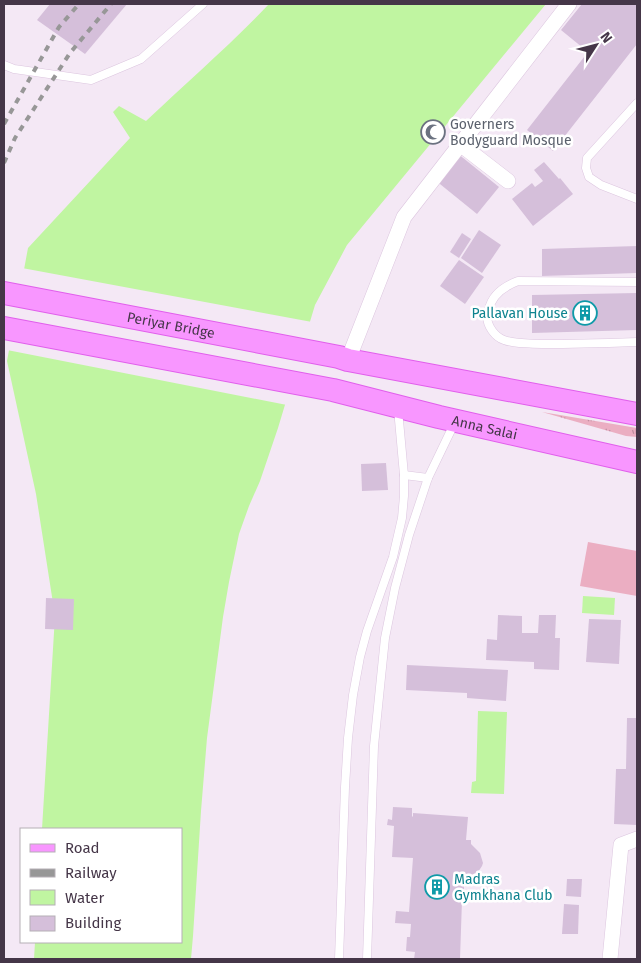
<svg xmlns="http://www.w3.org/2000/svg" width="641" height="963" font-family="'Fira Sans',sans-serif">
	<defs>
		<pattern id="grass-tufts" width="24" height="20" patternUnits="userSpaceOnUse" patternTransform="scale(1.25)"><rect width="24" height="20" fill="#ebaec2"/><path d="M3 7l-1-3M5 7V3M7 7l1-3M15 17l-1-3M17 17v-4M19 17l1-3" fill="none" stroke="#c08ea0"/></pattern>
	</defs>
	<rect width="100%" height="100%" fill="#f4e8f5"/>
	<!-- grass -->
	<path fill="url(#grass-tufts)" d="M542 412 637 428V437L626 436Z"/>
	<!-- pitch -->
	<path fill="#ebaec2" d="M588 542 637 551V596L580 586Z"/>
	<!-- water -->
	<g fill="#c0f5a1">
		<path d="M269 4H546L347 245 315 305 278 428 260 481 249 506 239 534 229 582 223 617 207 738 201 811 193 936 191 959H34L35 942H181V829H42L55 616 36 494 7 361 28 248 130 138 113 112 119 106 146 121C187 82 230 45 269 4Z"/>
		<path d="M583 596 615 598 614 615 582 613Z"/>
		<path d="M478 711 507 712 504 794 471 793 472 782 476 781Z"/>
	</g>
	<!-- pier -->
	<path fill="#f4e8f5" d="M22 268 312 322 287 405 7 350Z"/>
	<!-- building -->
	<g fill="#d5bfda">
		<path d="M50 4H127L85 54 37 20Z"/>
		<path d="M582 4H637V44L553 151 527 130 588 52 561 30Z"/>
		<path d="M457 153 499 187 477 214 435 180Z"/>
		<path d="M544 162 559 179 560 178 573 194 533 226 512 199 532 183 535 187 543 181 534 170Z"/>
		<path d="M479 230 501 245 482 273 461 258Z"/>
		<path d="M462 233 471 239 459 258 450 252Z"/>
		<path d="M637 246V273L542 276V249Z"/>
		<path d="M459 260 484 277 465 304 440 286Z"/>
		<path d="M637 293V330L532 333V295Z"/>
		<path d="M386 463 388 490 362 491 361 464Z"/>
		<path d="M46 598 74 599 73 630 45 629Z"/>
		<path d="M498 615 522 616V633H538L539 615H556L555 638H560L559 670 534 669V662L486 660 487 639 497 640Z"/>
		<path d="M589 619 621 620 619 664 586 662Z"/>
		<path d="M407 665 508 670 506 701 467 698V693L406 690Z"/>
		<path d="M627 718H637V825L614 824 616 769H626Z"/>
		<path d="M393 807 412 808V816L413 817V813L468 817 466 840H471V844L480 853 483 863 482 866 478 872 464 878V895H471V900H462L460 959H414L415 952 406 951 407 937H410L411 924 395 923 396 911 409 912 413 858 392 857 394 826 387 825 388 819 392 820Z"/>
		<path d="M567 879H582L581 897 566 896Z"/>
		<path d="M564 904 579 905 578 934H562Z"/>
	</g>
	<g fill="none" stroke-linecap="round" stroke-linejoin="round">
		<!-- service casing -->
		<g stroke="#dcc6df" stroke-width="9">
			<g id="service">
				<path d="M4 65 14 69 91 80 141 59 203 4"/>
				<path d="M637 103 587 158 586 168 589 177 601 185 637 199"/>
				<path d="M637 282 518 281C505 286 492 295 489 309 488 311 487 314 487 316 487 326 495 337 504 340 517 345 532 343 545 344 576 344 607 343 637 342"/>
				<path d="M404 475 428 478"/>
				<path d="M339 959 345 787 348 738 353 695 360 657 367 631 393 557 402 518 404 496V475L398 409"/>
				<path d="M367 959 374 746 385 638 395 588 409 535 428 478 455 422"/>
			</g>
		</g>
		<!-- minor casing -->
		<g stroke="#dcc6df" stroke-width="16">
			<g id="minor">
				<path d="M460 144 508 181"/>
				<path d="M348 360 404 217 569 4"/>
				<path d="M610 959 621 845 637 839"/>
			</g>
		</g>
		<!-- primary casing -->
		<g stroke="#e05feb" stroke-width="24">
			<g id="primary">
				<path id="s1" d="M4 293 339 357 348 360 637 414"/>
				<path id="s2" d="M4 328 333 390 439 417 637 462"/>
			</g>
		</g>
		<!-- service -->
		<use href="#service" stroke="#fff" stroke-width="8"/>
		<!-- minor -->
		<use href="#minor" stroke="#fff" stroke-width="15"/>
		<!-- primary -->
		<use href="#primary" stroke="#f896ff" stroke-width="22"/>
		<!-- rail -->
		<g stroke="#979797" stroke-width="4" stroke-dasharray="6 6" stroke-linecap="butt">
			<path d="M4 124 59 27 79 4"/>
			<path d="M4 163 15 138 70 53 111 4"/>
		</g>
	</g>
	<!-- icons -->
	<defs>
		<g id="mosque-ring" transform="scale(1.25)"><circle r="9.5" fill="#fff" stroke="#6b7280" stroke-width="1.5"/><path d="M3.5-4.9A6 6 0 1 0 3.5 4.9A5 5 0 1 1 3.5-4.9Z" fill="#6b7280"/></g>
		<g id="building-ring" transform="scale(1.25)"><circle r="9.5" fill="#fff" stroke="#0f9aa8" stroke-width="1.5"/><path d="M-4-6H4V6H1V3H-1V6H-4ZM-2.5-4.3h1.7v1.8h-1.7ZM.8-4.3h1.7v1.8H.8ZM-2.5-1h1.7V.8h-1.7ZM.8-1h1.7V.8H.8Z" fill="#0f9aa8"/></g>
	</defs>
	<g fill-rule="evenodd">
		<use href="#mosque-ring" x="433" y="132"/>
		<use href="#building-ring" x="585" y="313"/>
		<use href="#building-ring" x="437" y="887"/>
	</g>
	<g text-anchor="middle" stroke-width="5" stroke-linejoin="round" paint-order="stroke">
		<!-- worship labels -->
		<g font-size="14" fill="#5b616d" stroke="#fff" text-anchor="start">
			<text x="450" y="129">Governers<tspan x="450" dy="16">Bodyguard Mosque</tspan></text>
		</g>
		<!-- culture labels -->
		<g font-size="14" fill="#0d838f" stroke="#fff" text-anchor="end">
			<text x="568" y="318">Pallavan House</text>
			<text x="454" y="884" text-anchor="start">Madras<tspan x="454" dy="16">Gymkhana Club</tspan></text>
		</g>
		<!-- street labels -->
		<g font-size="14" fill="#453648" stroke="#fff">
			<text dy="5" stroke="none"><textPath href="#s1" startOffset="170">Periyar Bridge</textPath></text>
			<text dy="5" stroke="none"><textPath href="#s2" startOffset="491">Anna Salai</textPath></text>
		</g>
	</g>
	<!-- border -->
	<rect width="641" height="963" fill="none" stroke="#453648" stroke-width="10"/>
	<!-- legend -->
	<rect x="20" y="828" width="162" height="115" fill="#ffffff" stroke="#b5afb6"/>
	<rect x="30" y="844" width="25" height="8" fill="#f896ff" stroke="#b5afb6"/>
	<text x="65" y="853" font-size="15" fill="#453648">Road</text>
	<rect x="30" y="869" width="25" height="8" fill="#979797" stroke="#b5afb6"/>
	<text x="65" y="878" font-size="15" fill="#453648">Railway</text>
	<rect x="30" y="890" width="25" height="15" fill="#c0f5a1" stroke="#b5afb6"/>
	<text x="65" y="903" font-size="15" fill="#453648">Water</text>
	<rect x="30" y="916" width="25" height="15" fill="#d5bfda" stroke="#b5afb6"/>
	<text x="65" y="928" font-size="15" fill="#453648">Building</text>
	<!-- north arrow -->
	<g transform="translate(596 45) rotate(54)" stroke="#ffffff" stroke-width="4" paint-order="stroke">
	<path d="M0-4L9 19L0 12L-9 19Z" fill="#453648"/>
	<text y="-8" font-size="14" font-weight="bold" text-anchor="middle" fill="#453648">N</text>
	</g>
</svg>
